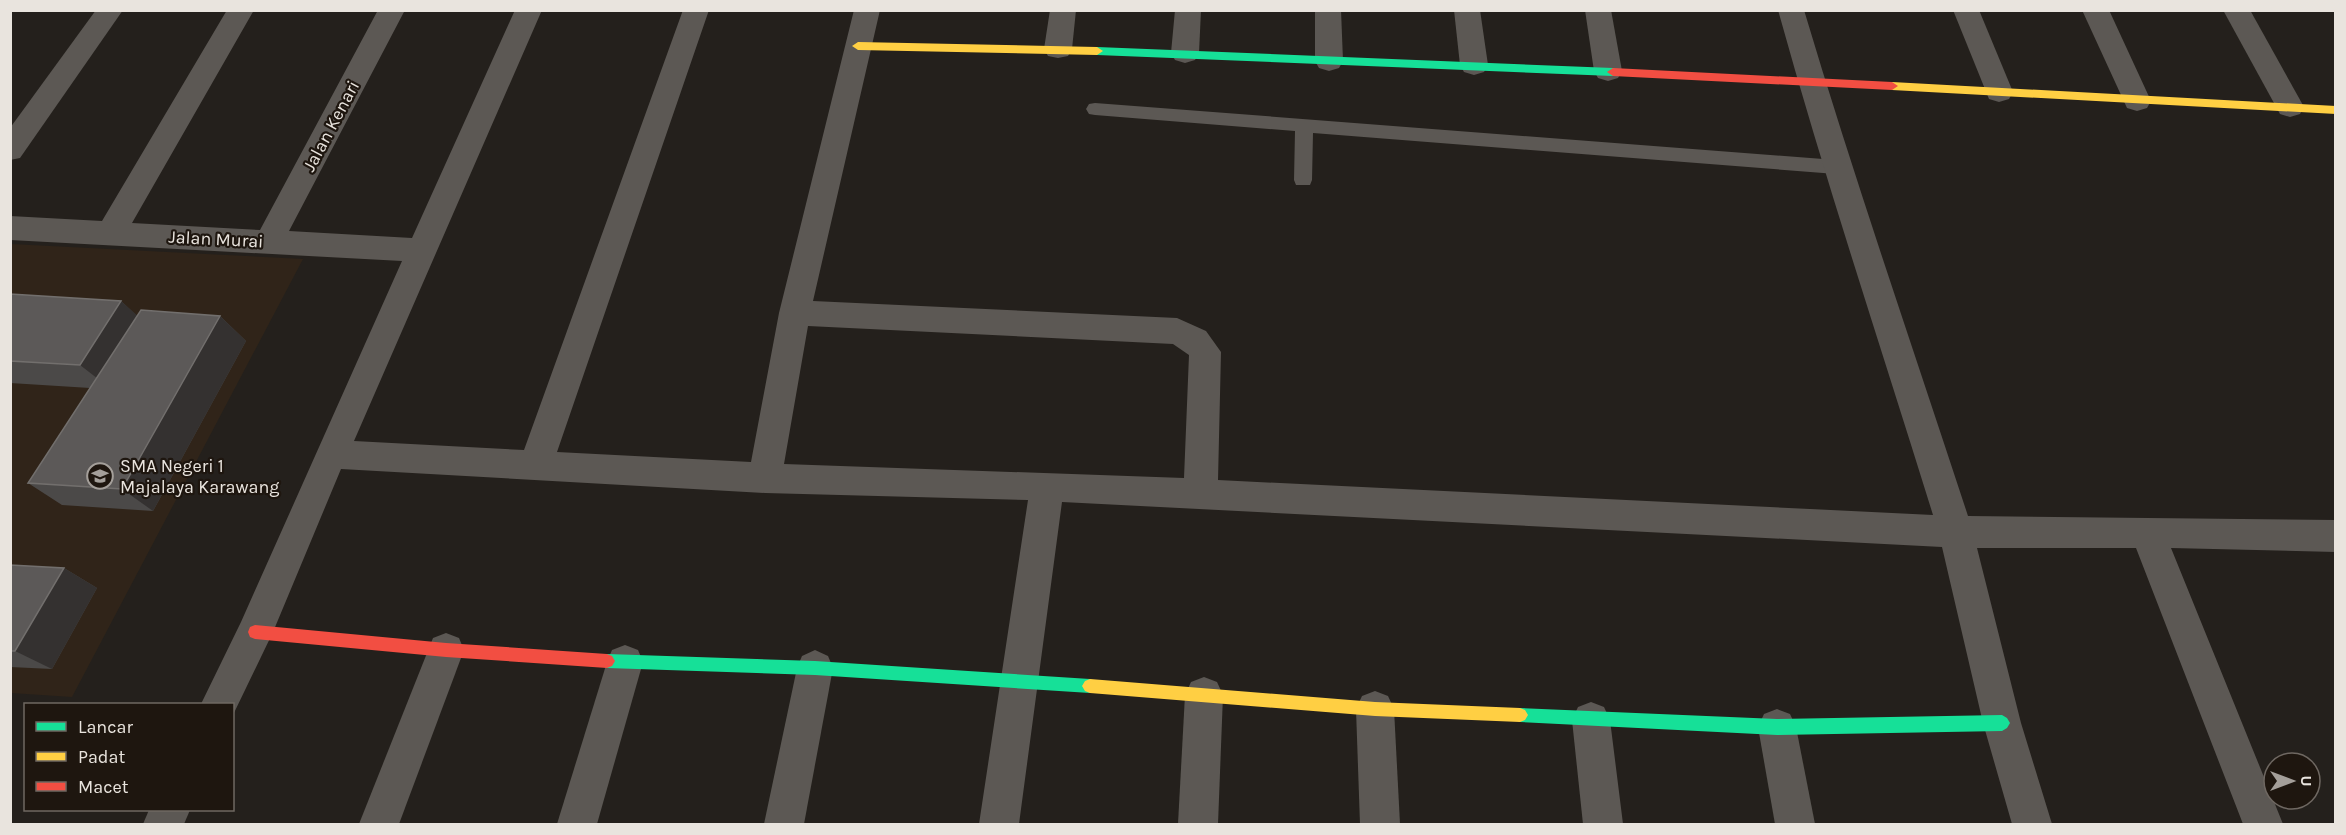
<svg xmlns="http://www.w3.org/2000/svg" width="2346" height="835" font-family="Karla,sans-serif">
	<rect width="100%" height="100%" fill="#24201c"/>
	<!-- built -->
	<path fill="#302419" d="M11 244 303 259 72 697 11 693Z"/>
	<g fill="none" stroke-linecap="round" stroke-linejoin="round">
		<!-- lane -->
		<path fill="#5c5854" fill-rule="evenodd" d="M1095 103 1836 160 1843 162 1845 167 1843 172 1836 174 1313 133 1312 180 1310 185H1296L1294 180 1295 131 1095 115 1089 114 1086 109 1089 104Z"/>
		<!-- street -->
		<g fill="#5c5854" fill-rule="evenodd">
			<path d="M96 10H123L20 158 10 160V128Z"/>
			<path d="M227 10H254L132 223 260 230 378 10H405L289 231 412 238 515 10H542L354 441 524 450 683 10H709L557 452 751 462 779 313 854 10H880L813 301 1177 318 1206 331 1221 352 1218 480 1933 515C1881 347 1825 180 1778 10H1804C1855 181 1913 348 1968 516L2336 520V552L2171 548 2283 824H2243L2136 548H1977L2021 723 2052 824H2012L1983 723 1942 547 1062 502 1019 824H979L1028 500 765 493 341 469 273 632 232 717V704H201L241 622 402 261 10 240V216L102 221ZM808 326 1173 344 1189 355 1184 478 784 464Z"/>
			<path d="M1050 10H1076L1072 49 1068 56 1058 58 1048 56 1044 49Z"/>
			<path d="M1175 10H1201L1199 53 1195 60 1185 63 1175 60 1171 53Z"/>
			<path d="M1315 10H1341L1343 61 1339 68 1329 71 1319 68 1315 61Z"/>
			<path d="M1454 10H1480L1488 65 1484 72 1474 75 1464 72 1460 65Z"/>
			<path d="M1585 10H1611L1622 71 1618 78 1608 81 1598 78 1594 71Z"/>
			<path d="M1953 10H1979L2013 92 2009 99 1999 102 1989 99Z"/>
			<path d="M2082 10H2109L2151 101 2147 108 2137 111 2127 108Z"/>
			<path d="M2223 10H2250L2304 107 2300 114 2290 117 2280 114Z"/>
			<path d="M446 633 459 638 464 650 399 824H359L433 638Z"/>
			<path d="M625 645 638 650 643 662 597 824H557L607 662 612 650Z"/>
			<path d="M815 650 828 656 833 668 804 824H764L797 668 802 656Z"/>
			<path d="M1204 677 1217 682 1223 695 1218 824H1178L1185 695 1191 682Z"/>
			<path d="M1375 691 1388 696 1394 709 1400 824H1360L1356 709 1362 696Z"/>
			<path d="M1591 702 1604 707 1610 720 1623 824H1583L1572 720 1578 707Z"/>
			<path d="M1777 709 1790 714 1796 727 1815 824H1775L1758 727 1764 714Z"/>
			<path d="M149 810H190L184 824H143Z"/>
		</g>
		<!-- fast -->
		<g fill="#16e098" fill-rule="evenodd">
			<path d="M1097 47 1613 68 1619 72 1613 76 1097 55 1091 51Z"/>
			<path d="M607 654 815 661 1090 679 1095 681 1098 686 1095 691 1090 693 815 675 607 668 602 666 599 661 602 656Z"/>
			<path d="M1520 708 1777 719 2002 715 2007 718 2010 723 2007 728 2002 731 1777 735 1520 722 1515 720 1512 715 1515 710Z"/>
		</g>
		<!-- slow -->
		<g fill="#ffcf43" fill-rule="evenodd">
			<path d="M858 42 1097 47 1103 51 1097 55 858 50 852 46Z"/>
			<path d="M1892 82 2336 106V114L1892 90 1886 86Z"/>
			<path d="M1090 679 1375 702 1520 708 1525 710 1528 715 1525 720 1520 722 1375 716 1090 693 1085 691 1082 686 1085 681Z"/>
		</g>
		<!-- jam -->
		<g fill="#f24e42" fill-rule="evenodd">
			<path d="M1613 68 1892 82 1898 86 1892 90 1613 76 1607 72Z"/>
			<path d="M255 625 446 643 607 654 612 656 615 661 612 666 607 668 446 657 255 639 250 637 248 632 250 627Z"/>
		</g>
	</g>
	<!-- wall -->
	<g fill="#4b4948">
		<path d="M10 294 121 301 137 316H220L246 341 153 511 62 505 28 483 90 388 10 383Z"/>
		<path d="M10 565 64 568 97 588 52 669 10 667Z"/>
	</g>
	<!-- shaded-wall -->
	<g fill="#343130">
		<path d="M121 301 149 326 111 389 80 365Z"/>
		<path d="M220 316 246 341 153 511 122 489Z"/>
		<path d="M64 568 97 588 52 669 15 651Z"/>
	</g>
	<!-- building -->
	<g fill="#5c5958" stroke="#726f6d" stroke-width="1.5">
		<path d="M10 294 121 301 80 365 10 361Z"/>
		<path d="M141 310 220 316 122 489 28 483Z"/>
		<path d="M10 565 64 568 15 651H10Z"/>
	</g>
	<!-- icons -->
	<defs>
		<g id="school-ring" transform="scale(1.35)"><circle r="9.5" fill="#1e160f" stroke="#a49f9a" stroke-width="1.5"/><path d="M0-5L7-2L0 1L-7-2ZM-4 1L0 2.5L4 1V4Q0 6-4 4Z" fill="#a49f9a"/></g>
	</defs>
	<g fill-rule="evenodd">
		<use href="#school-ring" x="100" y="476"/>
	</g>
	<g text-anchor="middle" stroke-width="4.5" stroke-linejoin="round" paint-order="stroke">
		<!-- street labels -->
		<g font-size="18" fill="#e9e4de" stroke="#1e160f">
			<text transform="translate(331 126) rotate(-62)" y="6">Jalan Kenari</text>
			<text transform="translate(216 239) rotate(3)" y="6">Jalan Murai</text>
		</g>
		<!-- poi labels -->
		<g font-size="18" fill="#e9e4de" stroke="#1e160f" text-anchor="start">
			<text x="120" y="472">SMA Negeri 1<tspan x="120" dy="21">Majalaya Karawang</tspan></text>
		</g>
	</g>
	<!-- border -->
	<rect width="2346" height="835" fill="none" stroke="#e9e4de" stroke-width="24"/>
	<!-- legend -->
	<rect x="24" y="703" width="210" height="108" fill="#1e160f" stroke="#6f6862" stroke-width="1.5"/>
	<rect x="36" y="722" width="30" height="9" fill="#16e098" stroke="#6f6862" stroke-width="1.5"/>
	<text x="78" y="733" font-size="18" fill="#e9e4de">Lancar</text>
	<rect x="36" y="752" width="30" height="9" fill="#ffcf43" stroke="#6f6862" stroke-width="1.5"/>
	<text x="78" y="763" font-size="18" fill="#e9e4de">Padat</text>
	<rect x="36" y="782" width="30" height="9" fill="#f24e42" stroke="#6f6862" stroke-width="1.5"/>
	<text x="78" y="793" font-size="18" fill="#e9e4de">Macet</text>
	<!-- north arrow -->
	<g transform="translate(2292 781) rotate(90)"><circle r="28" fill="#1e160f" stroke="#6f6862" stroke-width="1.5"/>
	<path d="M0-4.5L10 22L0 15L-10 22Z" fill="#a49f9a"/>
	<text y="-9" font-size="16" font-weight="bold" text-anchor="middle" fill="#e9e4de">U</text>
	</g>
</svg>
